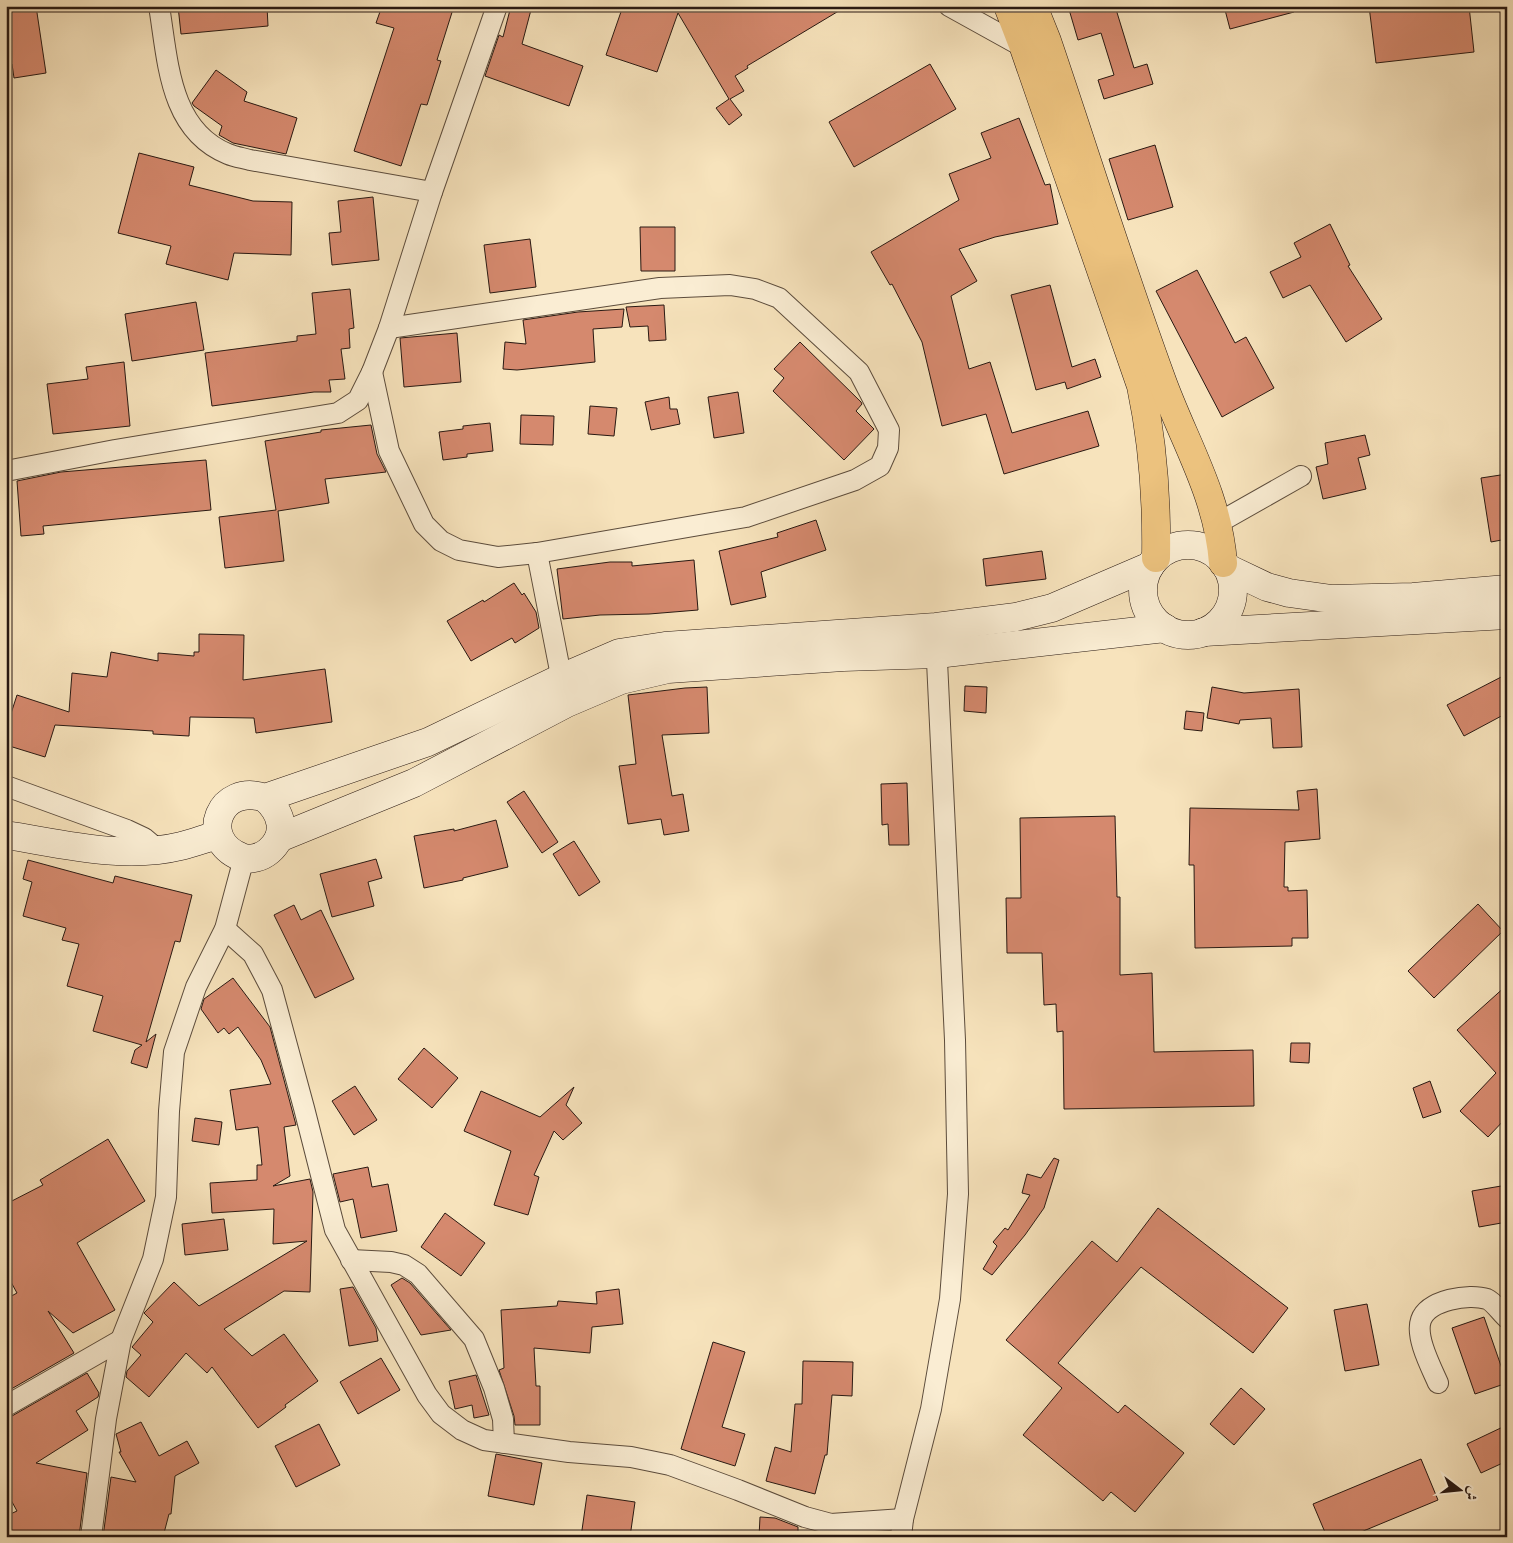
<svg xmlns="http://www.w3.org/2000/svg" width="1513" height="1543" font-family="Cardo,Amiri,serif">
	<rect width="100%" height="100%" fill="#f7e3bc"/>
	<filter id="stains"><feTurbulence type="fractalNoise" baseFrequency=".004" numOctaves="4"/><feColorMatrix values="0 0 0 0 .2 0 0 0 0 .09 0 0 0 0 .02 0 0 0 .5 -.17"/></filter>
	<radialGradient id="worn" r=".72"><stop offset=".6" stop-color="#630" stop-opacity="0"/><stop offset="1" stop-color="#630" stop-opacity=".3"/></radialGradient>
	<!-- building -->
	<g fill="#d5896e" stroke="#291912">
		<path d="M28 6H36L46 73 14 78 12 64 6 65V10Z"/>
		<path d="M178 6H267L268 26 181 34Z"/>
		<path d="M382 6H454L437 60 441 61 427 105 421 104 401 166 354 151 394 28 376 23Z"/>
		<path d="M511 6H532L522 44 583 66 569 106 485 76 499 35 503 37Z"/>
		<path d="M623 6H847L747 66 748 68 735 76 744 91 730 99 742 115 729 125 716 108 729 99 678 13 657 72 606 55Z"/>
		<path d="M1068 6H1115L1134 68 1147 64 1153 84 1104 99 1098 80 1114 75 1101 33 1078 40Z"/>
		<path d="M1224 6H1294V12L1230 29Z"/>
		<path d="M1369 6H1469L1474 52 1376 63Z"/>
		<path d="M930 64 956 109 854 167 829 122Z"/>
		<path d="M216 70 247 92 244 101 297 118 286 154 233 143 219 135 222 126 194 106 192 103Z"/>
		<path d="M1019 118 1045 185 1050 184 1058 224 995 237 959 249 977 281 951 296 969 369 990 362 1012 433 1088 411 1099 446 1004 474 986 414 942 426 922 342 892 284 890 285 871 252 959 200 949 174 991 158 981 133Z"/>
		<path d="M1155 145 1173 207 1128 220 1109 159Z"/>
		<path d="M139 153 194 167 189 185 253 201 292 202 291 255 234 253 228 280 166 264 171 246 118 233Z"/>
		<path d="M373 197 379 260 332 265 329 233 341 232 338 201Z"/>
		<path d="M1330 224 1350 265 1348 266 1382 319 1346 342 1310 285 1283 298 1270 272 1301 257 1294 243Z"/>
		<path d="M640 227H675V271H641Z"/>
		<path d="M530 239 536 287 490 293 484 245Z"/>
		<path d="M1197 270 1235 343 1246 337 1274 388 1222 417 1156 291Z"/>
		<path d="M1050 285 1072 367 1095 359 1101 377 1067 389 1065 382 1036 390 1011 295Z"/>
		<path d="M350 289 354 328 349 329 350 348 341 349 345 379 329 380 331 392H314L212 406 205 353 297 341V336L316 334 312 293Z"/>
		<path d="M196 302 204 350 132 361 125 314Z"/>
		<path d="M664 305 666 340 649 341 648 326 630 327 626 307Z"/>
		<path d="M624 309 622 327 593 329 595 362 517 370 503 369 505 342 526 344 523 320 578 312Z"/>
		<path d="M457 333 461 382 404 387 400 338Z"/>
		<path d="M800 342 861 402 862 404 856 411 874 429 844 460 773 391 784 378 774 369Z"/>
		<path d="M124 362 130 426 53 434 47 384 88 379 86 367Z"/>
		<path d="M738 392 744 433 714 438 708 397Z"/>
		<path d="M669 397 670 409H677L680 424 651 430 645 402Z"/>
		<path d="M590 406 617 408 614 436 588 434Z"/>
		<path d="M521 415 554 416 553 445 520 444Z"/>
		<path d="M490 423 493 451 467 454V457L443 460 439 432 463 429V426Z"/>
		<path d="M371 425 377 454 386 472 325 479 329 503 278 511 284 561 225 568 219 517 276 510 265 441 321 432V430Z"/>
		<path d="M1365 435 1370 455 1358 458 1366 489 1323 499 1316 467 1328 464 1325 443Z"/>
		<path d="M206 460 211 510 43 526 44 534 21 536 17 481 61 472Z"/>
		<path d="M1507 474V539L1491 542 1481 478Z"/>
		<path d="M816 520 826 550 761 572 766 597 731 605 719 551 778 537 777 533Z"/>
		<path d="M1042 551 1046 579 986 586 983 559Z"/>
		<path d="M694 560 698 610 649 614 600 615 563 619 557 569 610 562H632V566Z"/>
		<path d="M514 583 522 595 524 593 536 612 539 628 515 643 512 638 471 661 447 621 483 600 484 602Z"/>
		<path d="M199 634 244 635 243 680 325 669 332 722 256 733 254 718 190 717 189 736 153 734V731L55 725 45 757 6 745V729L17 695 69 712 72 673 107 677 111 652 158 661V653L194 656V652H199Z"/>
		<path d="M1507 674V713L1464 736 1447 705Z"/>
		<path d="M965 686 987 687 986 713 964 711Z"/>
		<path d="M707 687 709 733 662 735 672 796 683 794 689 831 664 835 661 819 628 824 619 766 636 764 628 695 685 688Z"/>
		<path d="M1212 687 1244 693 1299 689 1302 747 1273 748 1271 718 1240 720 1239 724 1207 718Z"/>
		<path d="M1186 711 1204 713 1202 731 1184 729Z"/>
		<path d="M907 783 909 845H889L888 824 882 825 881 784Z"/>
		<path d="M1317 789 1320 839 1285 842 1284 887H1288V891L1307 890 1308 938H1292V946L1195 948 1194 865H1189L1190 808 1299 810 1297 791Z"/>
		<path d="M524 791 558 842 542 853 507 802Z"/>
		<path d="M1115 816 1117 897H1120V975L1152 973 1154 1052 1253 1050 1254 1106 1064 1109 1063 1031 1057 1032 1056 1004 1044 1005 1042 953H1007L1006 898H1021L1020 818Z"/>
		<path d="M496 820 508 867 463 878V880L424 888 414 836 454 829V831Z"/>
		<path d="M574 841 600 882 579 896 553 854Z"/>
		<path d="M376 859 382 878 368 882 374 906 332 917 320 874Z"/>
		<path d="M28 860 113 883 115 876 192 895 180 942 175 941 146 1042 156 1034 147 1068 131 1063 135 1050 142 1045 93 1031 103 996 67 986 79 944 62 940 66 928 23 916 32 882 23 879Z"/>
		<path d="M1478 904 1503 931 1434 998 1408 971Z"/>
		<path d="M294 905 301 920 321 910 354 979 315 998 274 915Z"/>
		<path d="M233 978 270 1027 296 1125 284 1127 290 1176 273 1186 310 1179 313 1192 310 1292 284 1291 224 1329 252 1356 284 1334 318 1381 285 1405 286 1407 258 1428 212 1367 207 1373 186 1353 149 1397 126 1377 127 1371 141 1355 132 1347 153 1322 144 1313 174 1282 199 1306 307 1241 273 1244 274 1209 212 1213 210 1183 257 1180V1165H262L258 1127 236 1130 230 1090 271 1084 261 1060 238 1027 229 1034 224 1028 218 1033 201 1009 204 999Z"/>
		<path d="M1507 985V1117L1488 1137 1460 1111 1496 1073 1457 1030Z"/>
		<path d="M1291 1043H1310L1309 1063 1290 1062Z"/>
		<path d="M424 1048 458 1078 432 1108 398 1079Z"/>
		<path d="M1430 1081 1441 1112 1423 1118 1413 1088Z"/>
		<path d="M355 1086 377 1120 354 1135 332 1101Z"/>
		<path d="M574 1087 566 1105 582 1123 563 1140 554 1131 534 1175 539 1177 528 1215 494 1205 511 1151 464 1131 481 1091 540 1117Z"/>
		<path d="M195 1118 222 1122 219 1145 192 1141Z"/>
		<path d="M108 1139 145 1201 77 1243 115 1310 73 1333 48 1311 74 1353 6 1392V1299L17 1293 6 1273V1204L43 1185 40 1180Z"/>
		<path d="M1054 1158 1059 1160 1044 1208 1025 1235 992 1275 983 1269 997 1246 993 1242 1005 1228 1008 1230 1030 1195 1022 1193 1027 1174 1041 1178Z"/>
		<path d="M368 1167 372 1187 388 1184 397 1231 361 1238 353 1199 340 1202 333 1174Z"/>
		<path d="M1507 1185V1222L1479 1227 1472 1191Z"/>
		<path d="M1158 1208 1288 1308 1253 1353 1141 1267 1058 1363 1118 1413 1125 1405 1184 1453 1135 1512 1111 1492 1103 1501 1023 1435 1062 1388 1006 1340 1092 1241 1117 1262Z"/>
		<path d="M445 1213 485 1243 461 1276 421 1247Z"/>
		<path d="M224 1219 228 1250 185 1255 182 1224Z"/>
		<path d="M402 1278 410 1283 451 1330 421 1335 391 1285Z"/>
		<path d="M353 1287 376 1328 378 1341 349 1346 340 1289Z"/>
		<path d="M619 1289 623 1324 592 1327 590 1353 534 1348 536 1386H540V1425H515L514 1416 499 1370 504 1368 501 1310 557 1306 558 1301 597 1304 596 1292Z"/>
		<path d="M1367 1304 1379 1365 1345 1371 1334 1310Z"/>
		<path d="M1484 1317 1507 1383 1475 1394 1452 1328Z"/>
		<path d="M713 1342 745 1352 722 1427 745 1434 735 1466 681 1449Z"/>
		<path d="M381 1358 400 1390 358 1414 340 1382Z"/>
		<path d="M803 1361 853 1362 852 1396 832 1395 827 1455H825L815 1494 766 1481 775 1447 791 1452 795 1404H802Z"/>
		<path d="M87 1373 99 1393 98 1397 76 1411 88 1430 36 1463 87 1473 79 1537H6V1516L17 1511 6 1491V1418L12 1416Z"/>
		<path d="M476 1375 489 1415 474 1418 472 1405 455 1409 449 1381Z"/>
		<path d="M1241 1388 1265 1409 1234 1445 1210 1424Z"/>
		<path d="M141 1422 159 1456 187 1441 199 1463 175 1476 171 1514H169L163 1537H103L111 1477 136 1482 119 1452H121L116 1434Z"/>
		<path d="M319 1424 340 1465 296 1487 275 1446Z"/>
		<path d="M1507 1425V1461L1481 1473 1467 1444Z"/>
		<path d="M496 1454 542 1463 534 1505 488 1496Z"/>
		<path d="M1421 1459 1438 1500 1349 1537H1327L1313 1504Z"/>
		<path d="M587 1495 635 1502 630 1537H581Z"/>
		<path d="M760 1517 775 1518 798 1527V1537H759Z"/>
	</g>
	<g fill="none" stroke-linecap="round" stroke-linejoin="round">
		<!-- minor casing -->
		<g stroke="#5c4c3c" stroke-width="22">
			<g id="minor">
				<path d="M159 6C168 61 169 130 228 154 235 157 243 158 250 160L432 192"/>
				<path d="M949 6 1014 42 1030 45"/>
				<path d="M372 372 389 451 424 524 441 541 459 550 498 557 537 553 746 517 855 480 880 466 888 448 889 430 859 372 779 298 755 289 730 285 660 288 389 328"/>
				<path d="M6 471 115 450 338 413 358 400 372 372 389 328 432 192 497 6"/>
				<path d="M1218 523 1301 476"/>
				<path d="M537 553 564 691"/>
				<path d="M6 786 127 830 144 838 157 849"/>
				<path d="M225 929 253 954 272 990 304 1108 335 1230 427 1395 441 1414 462 1430 484 1440 569 1452 631 1457 670 1465 738 1490 805 1517 831 1524 903 1519"/>
				<path d="M351 1260 391 1262 404 1265 418 1274 474 1339 494 1388 503 1419 504 1443"/>
				<path d="M1438 1383C1431 1367 1415 1337 1421 1320 1428 1300 1469 1293 1487 1299 1494 1302 1501 1313 1507 1318"/>
				<path d="M6 1406 121 1340"/>
				<path d="M91 1537 106 1419 121 1340 153 1259 166 1197 169 1111 174 1052 196 987 225 929 244 858"/>
				<path d="M901 1537 903 1519 931 1409 950 1299 958 1194 955 1040 936 640"/>
			</g>
		</g>
		<!-- secondary casing -->
		<g stroke="#291912" stroke-width="29">
			<g id="secondary">
				<circle cx="1188" cy="590" r="45"/>
				<path d="M1227 568 1267 587 1289 593 1332 599 1413 597 1507 589"/>
				<path d="M1204 632 1507 615"/>
				<path d="M265 798C282 813 288 834 269 851 262 857 250 861 241 857 197 839 220 782 265 798L428 742 561 678 619 653 665 646 936 627 1016 617 1052 608 1150 566"/>
				<path d="M6 835C63 844 124 860 181 846 194 843 206 838 218 835"/>
				<path d="M279 838 414 783 567 703 621 680 668 669 843 657 937 654 1165 628"/>
			</g>
		</g>
		<!-- primary casing -->
		<g stroke="#291912" stroke-width="29">
			<g id="primary">
				<path d="M1008 6 1023 45 1141 386C1153 443 1157 500 1156 558"/>
				<path d="M1033 6 1047 41C1085 153 1120 266 1161 378 1183 440 1218 494 1223 563"/>
			</g>
		</g>
		<!-- minor -->
		<use href="#minor" stroke="#faedd3" stroke-width="20"/>
		<!-- secondary -->
		<use href="#secondary" stroke="#faedd3" stroke-width="28"/>
		<!-- primary -->
		<use href="#primary" stroke="#ecc27e" stroke-width="28"/>
	</g>
	<!-- margin -->
	<rect width="1513" height="1543" fill="none" stroke="#f7e3bc" stroke-width="25"/>
	<rect x="8" y="8" width="1498" height="1528" fill="none" stroke="#291912" stroke-width="2.5"/>
	<rect x="12" y="12" width="1488" height="1518" fill="none" stroke="#291912"/>
	<!-- north arrow -->
	<g transform="translate(1460 1490) rotate(106)" stroke="#faedd3" stroke-width="4" paint-order="stroke">
	<path d="M0-4L9 19L0 12L-9 19Z" fill="#291912"/>
	<text y="-8" font-size="14" font-weight="bold" text-anchor="middle" fill="#291912">ش</text>
	</g>
	<rect width="100%" height="100%" filter="url(#stains)"/>
	<rect width="100%" height="100%" fill="url(#worn)"/>
</svg>
